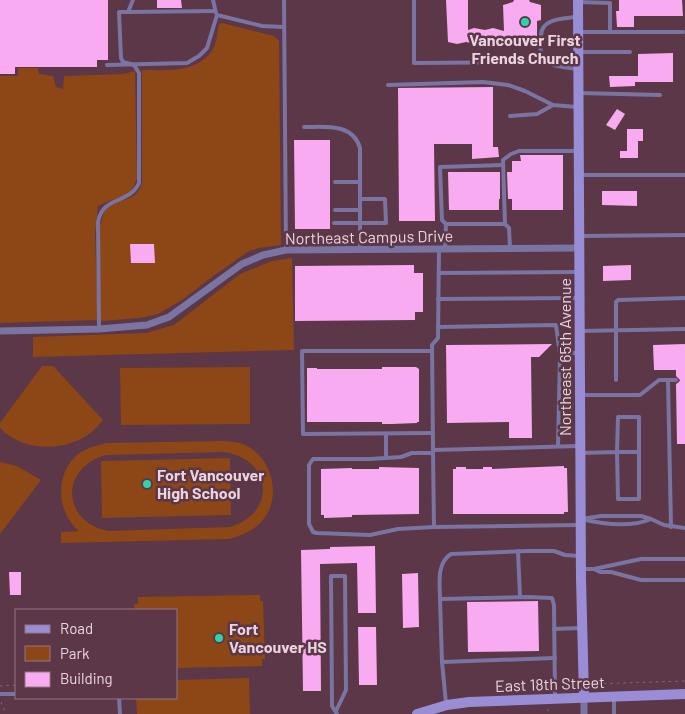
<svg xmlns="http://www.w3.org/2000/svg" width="685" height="714" font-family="Barlow,sans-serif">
	<rect width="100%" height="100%" fill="#5b3748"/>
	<!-- green -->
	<g fill="#8d4616" fill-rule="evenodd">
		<path d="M222 23 274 36 279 41 281 245 259 248 249 251 212 277 182 300 158 314 140 318 102 321 100 317V225C102 220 103 213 106 209 117 197 136 204 142 183V70C168 70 199 74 214 47 217 41 217 31 219 24Z"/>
		<path d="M18 68H38L39 74 53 76 56 87 63 89 64 76 123 74 135 71 137 178C135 183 133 190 129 193 124 197 107 201 98 206L95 233 98 320 0 323V76H18Z"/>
		<path d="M292 258 294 350 33 357V337L146 333 174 325 240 274 272 261Z"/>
		<path d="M42 366H53L103 420C98 426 93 432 86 436 61 452 21 451 0 428V423Z"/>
		<path d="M250 367V424L121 425 120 368Z"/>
		<path d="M224 441C229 441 235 442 240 443 274 454 285 503 257 526 248 533 239 536 229 539L61 543V532L79 531C57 513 54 475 77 455 86 448 95 446 106 443ZM224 452C273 459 277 514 229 527L108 531C61 521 60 468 106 455Z"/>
		<path d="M230 458 231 515 102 518 101 461Z"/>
		<path d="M0 462 17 466 41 480 0 534Z"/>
		<path d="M260 595V601H263L265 659H262V666L176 668V610H135L134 604H138V597Z"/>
		<path d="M249 678 250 714H137L136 698H176V680Z"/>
	</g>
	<!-- building -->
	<g fill="#f8abf0">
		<path d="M0 0H108V60H97V67H15V74H0Z"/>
		<path d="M157 0H181L182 8H157Z"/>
		<path d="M446 0H468V30L474 28 485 30 493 28 504 31 503 5 513 2 514 0H529L530 2 541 5V20L537 21V39L522 43 514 42 508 44 485 42 475 44 466 42 457 44 448 42Z"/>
		<path d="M619 0H682L683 16H634V27H617L616 11H619Z"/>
		<path d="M673 53V82H635V86L610 87 609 76H638V54Z"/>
		<path d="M493 87V147H498L499 157 472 159V144H434L435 221H399L398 88Z"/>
		<path d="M617 109 625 114 615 130 606 125Z"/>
		<path d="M627 129H643V141H638V158H620V151H627Z"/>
		<path d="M294 140H330V229H295Z"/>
		<path d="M520 155H563V210H512V199H508L507 172H512V161H521Z"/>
		<path d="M448 172H500V199H499V210H449Z"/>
		<path d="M602 191H637V206L602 205Z"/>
		<path d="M130 244H154L155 263H131Z"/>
		<path d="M414 265V273H423V312H415V320L295 321V266Z"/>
		<path d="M631 265V280L603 281V266Z"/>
		<path d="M552 344 539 357H531L532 438H509V422L447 423 446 345Z"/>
		<path d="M685 344V444H677L676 384 679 382 680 380 676 376V370H654L653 345Z"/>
		<path d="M382 367H416L419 369V422H417V423L392 424H382V422H307V368H317V369H382Z"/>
		<path d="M564 466V468H567L568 512H564V514H453V469H456V467H466V469H483V467H492V469Z"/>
		<path d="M379 467 419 468V514L352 515V517L324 518V515H321V469L352 468V469H379Z"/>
		<path d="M375 546 376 613H358L357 563 320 564 321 691H303L301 550 330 549V547Z"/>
		<path d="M9 572H21V595H10Z"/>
		<path d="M418 573 419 627 403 628 402 574Z"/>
		<path d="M538 601 539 651 468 652 467 602Z"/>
		<path d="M358 627H376L377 685H359Z"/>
	</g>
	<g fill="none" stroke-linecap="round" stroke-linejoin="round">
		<!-- path -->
		<g stroke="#876776" stroke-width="1" stroke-dasharray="2.5 4" stroke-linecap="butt">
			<path d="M593 681 594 684 685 681"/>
			<path d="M560 685 567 684 570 681"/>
			<path d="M0 686 16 685"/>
			<path d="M1 702 5 712"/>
			<path d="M548 709V714"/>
		</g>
		<!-- lane -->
		<g stroke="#7a74a2" stroke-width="4">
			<path d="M213 0 216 13"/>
			<path d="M284 0 286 250"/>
			<path d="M414 0V63L535 62 544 60"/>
			<path d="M578 2 610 3V32H580"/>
			<path d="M128 12 215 11"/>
			<path d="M610 32H683"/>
			<path d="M541 35C542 18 563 19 576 17"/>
			<path d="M541 38C541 43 540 50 541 55 545 67 567 67 577 69"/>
			<path d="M579 52H630"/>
			<path d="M107 65 187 63 199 56 207 48 217 15 262 26 284 27"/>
			<path d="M388 85 483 82 508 85 525 91 553 105 577 107"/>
			<path d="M579 93 660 95"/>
			<path d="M510 116 537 114 553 105"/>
			<path d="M304 127C325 127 353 123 360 148V250"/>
			<path d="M580 175H685"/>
			<path d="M335 182H360"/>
			<path d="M335 210H360"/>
			<path d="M334 223H386L385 199H360"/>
			<path d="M446 224 442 220 440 167 503 165"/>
			<path d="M505 224 503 160 511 154 519 151H577"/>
			<path d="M580 236 685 235"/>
			<path d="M439 249 438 338 432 345 433 450 578 446"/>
			<path d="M445 249 446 224H505L509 228 510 248"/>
			<path d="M439 273 578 272"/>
			<path d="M438 299 578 298"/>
			<path d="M438 327 556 325 560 355 558 446"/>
			<path d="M99 329 98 222C103 195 129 205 139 183V73L134 65 123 62 121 58 119 12H128L133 0"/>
			<path d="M580 331 685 329"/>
			<path d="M560 350 580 354"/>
			<path d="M432 351H302L303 434 433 433"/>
			<path d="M616 380V302L618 300 685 298"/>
			<path d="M668 380 671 527"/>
			<path d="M580 395H640L659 380H676"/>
			<path d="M386 434V458"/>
			<path d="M433 452 434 527 580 525"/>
			<path d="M433 453H412L401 457 370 459H313L309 465V524L313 532 317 533 370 535 398 529 434 527"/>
			<path d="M580 453 617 452 618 499H639V417H618L617 452H639"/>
			<path d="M601 516H641L651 519C630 528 602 524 581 519Z"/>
			<path d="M651 519 664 525 685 528"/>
			<path d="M518 551 520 597"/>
			<path d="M581 569H594L641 559H685"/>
			<path d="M594 569 600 572H611L641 580H685"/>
			<path d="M440 599 442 662 446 703"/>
			<path d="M554 629 581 628"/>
			<path d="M442 662 555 658"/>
			<path d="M0 694H16"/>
			<path d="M119 698 120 714"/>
			<path d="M555 698 554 605 552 598 528 597 440 599C440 585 436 563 451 554L528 551H554L565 555 579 556"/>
			<path d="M614 699V714"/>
			<path d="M336 711 346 690 345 576H331L332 706 337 714"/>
		</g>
		<!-- street -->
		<g stroke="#7a74a2" stroke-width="7">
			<path d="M0 331 99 329 147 325 169 317 242 264 263 255 286 250 580 248"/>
			<path d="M584 697V714"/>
		</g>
		<!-- secondary -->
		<g stroke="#998dd6" stroke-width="10">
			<path d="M578 0 581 579 584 697"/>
			<path d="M417 714 447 705 469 702 685 694"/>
		</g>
	</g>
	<!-- markers -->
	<g fill="#2fd4aa" stroke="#5b3748" stroke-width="2">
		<circle cx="525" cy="22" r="5"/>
		<circle cx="147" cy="484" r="5"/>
		<circle cx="219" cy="638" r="5"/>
	</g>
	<g text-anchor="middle" stroke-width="5" stroke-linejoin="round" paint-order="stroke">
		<!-- poi labels -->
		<g font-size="16" font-weight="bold" fill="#ebd4de" stroke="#5b3748" text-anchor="start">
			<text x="525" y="46" text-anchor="middle">Vancouver First<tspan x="525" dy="18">Friends Church</tspan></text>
			<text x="157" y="481">Fort Vancouver<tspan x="157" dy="18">High School</tspan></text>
			<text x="229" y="635">Fort<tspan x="229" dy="18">Vancouver HS</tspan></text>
		</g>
		<!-- street labels -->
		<g font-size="16" fill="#ebd4de" stroke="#5b3748">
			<text transform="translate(369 237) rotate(-1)" y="6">Northeast Campus Drive</text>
			<text transform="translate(565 357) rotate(-90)" y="6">Northeast 65th Avenue</text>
			<text transform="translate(550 684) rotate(-2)" y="6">East 18th Street</text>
		</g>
	</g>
	<!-- legend -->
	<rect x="15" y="609" width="162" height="90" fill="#5b3748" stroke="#957684"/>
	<rect x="25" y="625" width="25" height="8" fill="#998dd6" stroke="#957684"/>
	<text x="60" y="634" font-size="15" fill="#ebd4de">Road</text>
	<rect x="25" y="646" width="25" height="15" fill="#8d4616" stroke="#957684"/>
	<text x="60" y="659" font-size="15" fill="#ebd4de">Park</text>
	<rect x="25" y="672" width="25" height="15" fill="#f8abf0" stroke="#957684"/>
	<text x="60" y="684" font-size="15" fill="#ebd4de">Building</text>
</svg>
